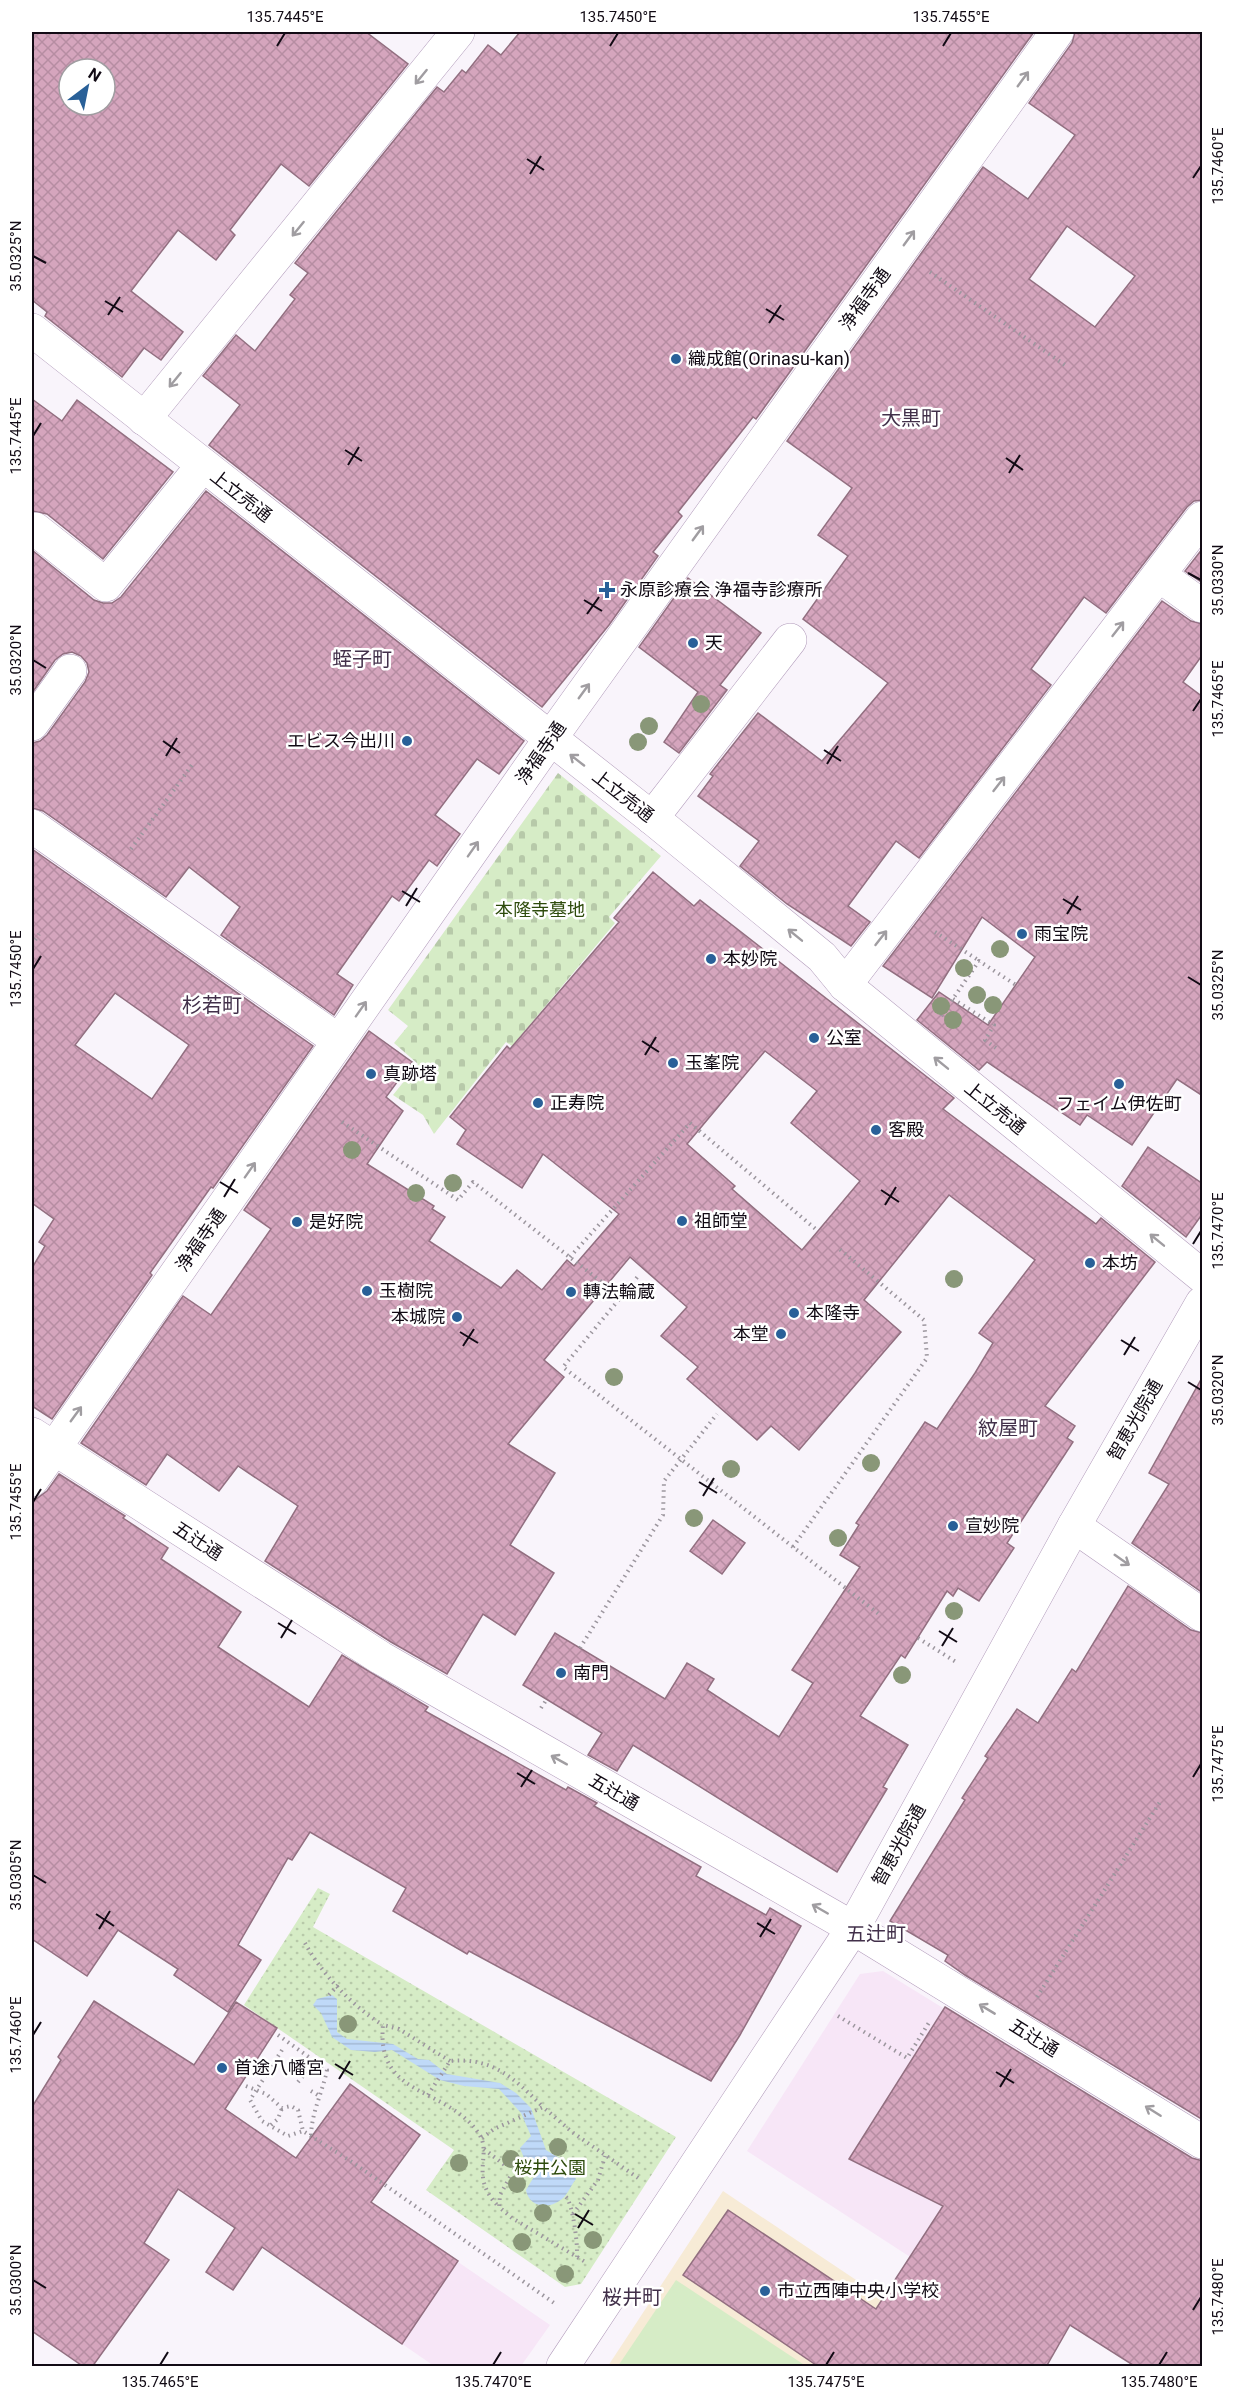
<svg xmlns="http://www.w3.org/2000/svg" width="1234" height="2398" font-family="Roboto,'Noto Sans JP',sans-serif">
	<defs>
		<pattern id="cemetery-stones" width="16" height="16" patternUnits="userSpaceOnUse" patternTransform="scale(1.5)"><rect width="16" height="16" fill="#d6ecc6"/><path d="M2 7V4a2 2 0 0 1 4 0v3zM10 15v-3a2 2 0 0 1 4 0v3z" fill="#b7c9a9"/></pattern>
		<pattern id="park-dots" width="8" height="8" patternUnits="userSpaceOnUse" patternTransform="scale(1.5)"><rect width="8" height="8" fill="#d6ecc6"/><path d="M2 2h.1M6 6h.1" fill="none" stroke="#b7c9a9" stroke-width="1.8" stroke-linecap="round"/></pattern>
		<pattern id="water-rules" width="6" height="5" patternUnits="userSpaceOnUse" patternTransform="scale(1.5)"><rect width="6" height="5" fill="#bfd9f8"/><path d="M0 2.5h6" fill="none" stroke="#a3b9d4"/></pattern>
		<pattern id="building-cross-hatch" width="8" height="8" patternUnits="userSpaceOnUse" patternTransform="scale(1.5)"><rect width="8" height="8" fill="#d5a5bd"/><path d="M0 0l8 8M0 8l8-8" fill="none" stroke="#b68da2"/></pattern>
	</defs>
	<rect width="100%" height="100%" fill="#f9f4fb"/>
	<!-- commercial -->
	<g fill="#f7e6f7">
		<path d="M883 1971 1141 2130 1021 2329 747 2151 860 1974Z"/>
		<path d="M183 2080 331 2182 334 2177 550 2325 521 2366H434L130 2156Z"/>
	</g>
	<!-- education -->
	<path fill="#f7ebd6" d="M723 2191 895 2306 915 2276 1050 2366H608Z"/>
	<!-- green -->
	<path fill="#d6ecc6" d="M676 2280 806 2366H618Z"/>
	<!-- cemetery -->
	<path fill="url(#cemetery-stones)" d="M558 773 661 856 609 917 615 923 512 1046 506 1042 434 1134 423 1115 393 1095 418 1064 394 1043 408 1026 388 1010Z"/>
	<!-- park -->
	<path fill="url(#park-dots)" d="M318 1888 330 1894 313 1927 676 2137 581 2284 565 2287 426 2190 454 2150 244 2005Z"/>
	<!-- water -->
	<path fill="url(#water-rules)" d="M332 1995 337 1999V2032L347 2039 393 2044 418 2059 429 2060 447 2074 500 2083 516 2093 531 2108 546 2150 561 2159 576 2179C572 2184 569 2191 565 2196 553 2210 529 2209 526 2190L538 2170 524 2158 520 2148 531 2136 521 2113 499 2089 464 2086 440 2080 392 2050 375 2052 351 2050 332 2037 321 2013 313 2005 317 1999Z"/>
	<!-- building -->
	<g fill="url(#building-cross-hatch)" stroke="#926f80" stroke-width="1.5" fill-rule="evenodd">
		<path d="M32 32H366L408 64 309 186 281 164 230 230 235 235 216 260 178 230 131 291 183 332 161 360 144 348 122 377 45 316 47 312 32 300ZM69 69H105V105H69Z"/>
		<path d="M520 32H1034L756 419 753 417 678 512 682 516 653 552 658 556 609 625 542 707 209 445 240 405 203 376 236 335 255 351 295 299 290 295 308 273 295 263 437 87 444 92 462 70 466 73 488 45 501 55Z"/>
		<path d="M1075 32H1203V500L1194 501 1187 507 1106 613 1084 597 1031 669 1051 685 919 858 896 841 848 906 870 922 851 946 787 904 740 866 759 841 698 796 713 776 710 774 758 713 822 761 888 683 803 619 848 556 818 535 852 488 787 441 983 167 1028 199 1075 135 1029 103 1072 43ZM1067 226 1135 276 1095 327 1029 279Z"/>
		<path d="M32 399 62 421 77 400 173 472 103 559 47 514 32 511Z"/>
		<path d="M206 491 524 741 499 774 477 759 435 815 460 834 437 866 429 860 399 901 392 896 337 974 353 985 334 1015 221 935 240 907 189 867 166 897 43 811 32 808V743L40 741 47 735 85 682 89 672 87 663 81 656 72 652 63 654 55 660 32 693V550L94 600 103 603H112L121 597Z"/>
		<path d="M1203 548V583L1185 571Z"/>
		<path d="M688 578 761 633 720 685 727 690 679 753 664 742 698 692 639 647Z"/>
		<path d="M1162 601 1191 621 1203 624V654L1183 682 1203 697V1096L1177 1079 1132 1145 1087 1115 1080 1125 987 1062 979 1070 917 1020 939 992 988 1025 1035 957 982 917 932 998 883 966Z"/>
		<path d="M32 849 313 1046 213 1188 211 1187 150 1273 152 1275 52 1419 32 1406V1268L45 1246 39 1242 54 1219 32 1203ZM115 993 189 1045 152 1099 75 1045Z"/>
		<path d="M653 872 694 906 700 900 954 1098 943 1109 1096 1224 1101 1218 1155 1262 1045 1406 1075 1426 1067 1438 1073 1442 1007 1543 1014 1548 979 1601 958 1588 953 1596 947 1591 905 1658 901 1655 860 1716 908 1745 883 1787 887 1789 837 1872 633 1745 617 1771 588 1755 602 1733 523 1685 555 1633 665 1699 687 1663 714 1679 707 1690 779 1737 813 1683 792 1670 860 1567 840 1555 859 1525 856 1523 925 1422 937 1429 975 1373 993 1343 979 1333 1035 1260 949 1195 864 1300 901 1332 799 1450 771 1426 757 1440 687 1379 698 1367 661 1336 687 1307 630 1257 544 1360 564 1377 508 1444 555 1473 510 1545 554 1573 515 1635 483 1614 447 1674 391 1642 265 1561 298 1506 238 1466 219 1491 167 1454 146 1485 81 1443 183 1296 211 1315 271 1229 244 1210 369 1031 412 1062 386 1097 403 1111 367 1164 434 1206 432 1209 445 1217 429 1241 501 1288 517 1270 542 1290 567 1260 574 1266 619 1214 543 1154 522 1188 457 1144 466 1130 450 1117 507 1046 510 1049 619 922 614 918ZM765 1051 817 1091 791 1123 860 1181 802 1250 732 1189 735 1186 687 1144Z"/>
		<path d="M1148 1147 1203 1184V1213L1186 1237 1122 1186Z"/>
		<path d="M1203 1376V1593L1132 1543 1169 1484 1149 1473Z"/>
		<path d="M59 1474 125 1516 123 1518 168 1548 161 1559 241 1612 218 1647 309 1707 342 1655 428 1707 425 1711 566 1790 568 1787 597 1803 594 1806 701 1867 696 1876 766 1915 770 1908 801 1926 740 2035 711 2081 469 1951 467 1954 393 1911 406 1888 310 1832 292 1860 288 1858 238 1945 261 1960 228 2012 174 1975 178 1969 118 1930 87 1976 32 1939V1502L47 1491Z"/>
		<path d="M713 1520 745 1543 722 1574 690 1551Z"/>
		<path d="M1128 1586 1191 1630 1203 1633V2120L965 1975 945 1961 948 1955 890 1921 965 1800 962 1798 988 1758 985 1756 1017 1709 1038 1723 1072 1669 1076 1672Z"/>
		<path d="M94 2001 194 2065 236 2002 277 2028 225 2109 296 2158 350 2084 420 2135 371 2202 458 2261 402 2344 262 2247 233 2290 206 2272 235 2228 178 2189 144 2243 169 2260 92 2367H84L32 2331V2107L61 2060 58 2057Z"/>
		<path d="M945 2007 1192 2158 1203 2161V2367H1136L1070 2325 1046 2367H819L683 2275 728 2210 876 2309 943 2206 849 2159Z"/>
	</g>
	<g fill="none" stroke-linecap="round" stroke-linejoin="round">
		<!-- minor casing -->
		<g stroke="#b29cbb" stroke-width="34">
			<g id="minor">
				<path d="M32 330 652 818 822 957 845 985 1202 1276"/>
				<path d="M144 419 458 32"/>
				<path d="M35 529 106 585 203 465"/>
				<path d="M1159 575 1202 606"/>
				<path d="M32 724 70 671"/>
				<path d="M652 818 790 640"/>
				<path d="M32 826 339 1041"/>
				<path d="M845 985 1202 518"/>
				<path d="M32 1434 381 1658 853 1928 1202 2142"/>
				<path d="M32 1480 550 739 1057 32"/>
				<path d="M1074 1526 1202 1615"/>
				<path d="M563 2366 853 1928 1074 1526 1202 1303"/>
			</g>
		</g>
		<!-- path -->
		<g stroke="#9c969e" stroke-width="4" stroke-dasharray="1.5 4.5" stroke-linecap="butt">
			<path d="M930 272 1065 365"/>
			<path d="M131 849 192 765"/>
			<path d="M935 932 978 960"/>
			<path d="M32 945 39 934"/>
			<path d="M953 999 994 1025 985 1040 996 1048"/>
			<path d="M941 1016 979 961 1016 985"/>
			<path d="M342 1122 458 1200 473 1182 621 1297 563 1367 880 1615"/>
			<path d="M570 1257 690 1123 818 1231"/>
			<path d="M621 1297 639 1275"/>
			<path d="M793 1547 927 1358 924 1320 837 1247"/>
			<path d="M918 1638 956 1662"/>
			<path d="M580 1648 663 1515 664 1481 717 1414"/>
			<path d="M541 1708 547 1699"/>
			<path d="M305 1943C321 1973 354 2008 383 2025"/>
			<path d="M329 1995 338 1985"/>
			<path d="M1037 1997 1160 1802"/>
			<path d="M838 2016 907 2058 930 2021"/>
			<path d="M278 2035 327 2070C322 2094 312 2111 311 2135"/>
			<path d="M282 2050 250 2100 262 2121 288 2136 303 2131"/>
			<path d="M450 2061 399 2029 383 2025C376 2097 443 2086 477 2131 495 2153 467 2175 499 2207"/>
			<path d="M298 2082 315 2062"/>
			<path d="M246 2086 266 2094 282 2108 291 2106 298 2110 303 2131 352 2162 557 2305"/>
			<path d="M311 2091 321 2097"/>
			<path d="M428 2095 450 2061C492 2057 514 2078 542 2106"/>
			<path d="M271 2125 278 2119 282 2108"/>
			<path d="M482 2138 494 2129 543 2107 572 2132 641 2180"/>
			<path d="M484 2149 507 2167"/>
			<path d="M510 2177 500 2195 499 2207 512 2218 587 2263"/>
			<path d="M566 2197C573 2204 578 2246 577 2257"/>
			<path d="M573 2214 598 2180 605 2156"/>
		</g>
		<!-- minor -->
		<use href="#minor" stroke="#fff" stroke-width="33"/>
	</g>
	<!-- trees -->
	<g fill="#899778">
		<circle cx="701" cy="704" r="9"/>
		<circle cx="649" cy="726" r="9"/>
		<circle cx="638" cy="742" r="9"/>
		<circle cx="1000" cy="949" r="9"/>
		<circle cx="964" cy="968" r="9"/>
		<circle cx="977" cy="995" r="9"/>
		<circle cx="993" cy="1005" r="9"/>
		<circle cx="941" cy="1006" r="9"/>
		<circle cx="953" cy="1020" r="9"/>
		<circle cx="352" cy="1150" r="9"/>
		<circle cx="453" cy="1183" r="9"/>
		<circle cx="416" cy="1193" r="9"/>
		<circle cx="954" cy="1279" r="9"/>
		<circle cx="614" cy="1377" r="9"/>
		<circle cx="871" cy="1463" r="9"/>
		<circle cx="731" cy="1469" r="9"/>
		<circle cx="694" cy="1518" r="9"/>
		<circle cx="838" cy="1538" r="9"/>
		<circle cx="954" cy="1611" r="9"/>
		<circle cx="902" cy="1675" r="9"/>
		<circle cx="348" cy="2024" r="9"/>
		<circle cx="558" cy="2147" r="9"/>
		<circle cx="511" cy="2159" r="9"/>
		<circle cx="459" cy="2163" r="9"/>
		<circle cx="517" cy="2184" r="9"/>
		<circle cx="543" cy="2213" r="9"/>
		<circle cx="593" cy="2240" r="9"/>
		<circle cx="522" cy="2242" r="9"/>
		<circle cx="565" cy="2274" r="9"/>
	</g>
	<!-- one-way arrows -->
	<defs><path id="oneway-shaft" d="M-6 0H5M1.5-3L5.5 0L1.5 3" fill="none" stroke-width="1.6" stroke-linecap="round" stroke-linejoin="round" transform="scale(1.5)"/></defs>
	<g stroke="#a09da1">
		<use href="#oneway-shaft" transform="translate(421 77) rotate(129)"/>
		<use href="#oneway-shaft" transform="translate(1023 79) rotate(-54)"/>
		<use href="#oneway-shaft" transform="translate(298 229) rotate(129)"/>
		<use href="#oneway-shaft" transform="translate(909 238) rotate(-54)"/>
		<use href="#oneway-shaft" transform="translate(175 380) rotate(129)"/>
		<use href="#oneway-shaft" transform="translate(698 533) rotate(-54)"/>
		<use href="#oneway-shaft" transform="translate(1118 629) rotate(-52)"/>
		<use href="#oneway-shaft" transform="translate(584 691) rotate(-54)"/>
		<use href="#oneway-shaft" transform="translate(577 760) rotate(-142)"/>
		<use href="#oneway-shaft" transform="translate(999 784) rotate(-52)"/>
		<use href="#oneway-shaft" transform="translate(473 849) rotate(-55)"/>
		<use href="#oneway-shaft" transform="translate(795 935) rotate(-141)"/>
		<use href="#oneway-shaft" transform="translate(881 938) rotate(-52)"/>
		<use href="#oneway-shaft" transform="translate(361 1009) rotate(-55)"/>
		<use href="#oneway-shaft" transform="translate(941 1063) rotate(-141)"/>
		<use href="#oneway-shaft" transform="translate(250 1170) rotate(-55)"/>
		<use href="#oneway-shaft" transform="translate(1157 1240) rotate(-141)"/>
		<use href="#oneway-shaft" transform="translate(76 1414) rotate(-54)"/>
		<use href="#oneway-shaft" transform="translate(1122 1560) rotate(35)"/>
		<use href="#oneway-shaft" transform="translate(559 1760) rotate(-151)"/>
		<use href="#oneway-shaft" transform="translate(820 1909) rotate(-150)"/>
		<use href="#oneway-shaft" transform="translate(987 2009) rotate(-149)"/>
		<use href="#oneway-shaft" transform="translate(1153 2111) rotate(-148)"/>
	</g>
	<!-- ticks -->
	<path fill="none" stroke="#110a14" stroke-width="2" d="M277 46 285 33M610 46 618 33M943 46 951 33M527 159 544 170M530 174 541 156M1193 178 1201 166M33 256 46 263M105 301 123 312M766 309 784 320M108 315 120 297M769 323 781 305M33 436 41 423M345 450 362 461M1006 458 1023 470M348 465 359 447M1009 473 1020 455M1188 573 1201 580M584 600 602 611M587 614 599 597M33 660 46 668M1193 711 1201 699M163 741 180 753M824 750 841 761M166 756 177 738M827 764 838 746M402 891 420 902M1063 899 1081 910M406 906 417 888M1067 914 1078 896M33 969 41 956M1188 977 1201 985M642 1041 659 1052M645 1055 656 1037M220 1182 238 1193M881 1190 899 1202M224 1197 235 1179M885 1205 896 1187M1193 1244 1201 1231M460 1332 478 1343M1121 1340 1139 1351M463 1346 474 1329M1124 1355 1135 1337M1188 1382 1201 1390M699 1482 717 1493M703 1496 714 1478M33 1502 41 1489M278 1623 296 1634M939 1631 957 1642M281 1638 292 1620M942 1646 953 1628M517 1773 535 1784M1193 1777 1201 1764M521 1787 532 1770M33 1875 46 1883M96 1914 114 1926M757 1923 775 1934M99 1929 110 1911M760 1937 771 1919M33 2035 41 2022M335 2064 353 2075M996 2072 1014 2083M339 2079 350 2061M1000 2087 1011 2069M575 2214 593 2225M578 2228 589 2210M33 2280 46 2288M1193 2310 1201 2297M160 2365 168 2352M493 2365 501 2352M826 2365 834 2352M1159 2365 1167 2352"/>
	<!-- markers -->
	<g fill="#296098" stroke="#fff" stroke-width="2">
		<circle cx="676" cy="359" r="6"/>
		<path d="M604 581h6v6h6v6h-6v6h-6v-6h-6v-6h6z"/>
		<circle cx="693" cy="643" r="6"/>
		<circle cx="407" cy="741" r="6"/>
		<circle cx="1022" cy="934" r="6"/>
		<circle cx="711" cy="959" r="6"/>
		<circle cx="814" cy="1038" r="6"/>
		<circle cx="673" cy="1063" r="6"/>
		<circle cx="371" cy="1074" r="6"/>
		<circle cx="1119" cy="1084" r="6"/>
		<circle cx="538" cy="1103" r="6"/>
		<circle cx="876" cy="1130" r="6"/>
		<circle cx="682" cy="1221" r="6"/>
		<circle cx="297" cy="1222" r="6"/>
		<circle cx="1090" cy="1263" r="6"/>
		<circle cx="367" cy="1291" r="6"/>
		<circle cx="571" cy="1292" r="6"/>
		<circle cx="794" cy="1313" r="6"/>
		<circle cx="457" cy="1317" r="6"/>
		<circle cx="781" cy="1334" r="6"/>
		<circle cx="953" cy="1526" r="6"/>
		<circle cx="561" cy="1673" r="6"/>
		<circle cx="222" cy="2068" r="6"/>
		<circle cx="765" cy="2291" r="6"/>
	</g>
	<g text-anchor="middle" stroke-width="5" stroke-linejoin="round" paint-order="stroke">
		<!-- street labels -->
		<g font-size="18" fill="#110a14" stroke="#fff">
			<text transform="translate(865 299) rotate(-54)" y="6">浄福寺通</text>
			<text transform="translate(241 496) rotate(38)" y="6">上立売通</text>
			<text transform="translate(541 753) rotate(-55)" y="6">浄福寺通</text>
			<text transform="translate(623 796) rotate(38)" y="6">上立売通</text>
			<text transform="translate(995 1108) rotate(39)" y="6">上立売通</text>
			<text transform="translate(201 1240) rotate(-55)" y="6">浄福寺通</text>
			<text transform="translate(1135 1420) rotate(-60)" y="6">智恵光院通</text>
			<text transform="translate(198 1541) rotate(33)" y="6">五辻通</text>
			<text transform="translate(614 1792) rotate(30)" y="6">五辻通</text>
			<text transform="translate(899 1845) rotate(-61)" y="6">智恵光院通</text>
			<text transform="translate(1034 2038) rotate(32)" y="6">五辻通</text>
		</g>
		<!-- poi labels -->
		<g font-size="18" fill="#110a14" stroke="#fff" text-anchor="start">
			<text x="688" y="365">織成館(Orinasu-kan)</text>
			<text x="620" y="596">永原診療会 浄福寺診療所</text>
			<text x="705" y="649">天</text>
			<text x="395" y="747" text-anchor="end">エビス今出川</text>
			<text x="1034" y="940">雨宝院</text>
			<text x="723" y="965">本妙院</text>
			<text x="826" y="1044">公室</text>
			<text x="685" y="1069">玉峯院</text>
			<text x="383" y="1080">真跡塔</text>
			<text x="550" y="1109">正寿院</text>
			<text x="1119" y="1110" text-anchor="middle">フェイム伊佐町</text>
			<text x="888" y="1136">客殿</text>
			<text x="694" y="1227">祖師堂</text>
			<text x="309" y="1228">是好院</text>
			<text x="1102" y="1269">本坊</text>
			<text x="379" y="1297">玉樹院</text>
			<text x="583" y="1298">轉法輪蔵</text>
			<text x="806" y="1319">本隆寺</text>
			<text x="445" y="1323" text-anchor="end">本城院</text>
			<text x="769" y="1340" text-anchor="end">本堂</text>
			<text x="965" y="1532">宣妙院</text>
			<text x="573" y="1679">南門</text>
			<text x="234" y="2074">首途八幡宮</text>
			<text x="777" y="2297">市立西陣中央小学校</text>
		</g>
		<!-- park labels -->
		<g font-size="18" fill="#2e4b0c" stroke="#fff">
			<text x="540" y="916">本隆寺墓地</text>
			<text x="550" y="2174">桜井公園</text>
		</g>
		<!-- neighbourhood labels -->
		<g font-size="20" fill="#42304a" stroke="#fff">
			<text x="911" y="425">大黒町</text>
			<text x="362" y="666">蛭子町</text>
			<text x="212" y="1012">杉若町</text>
			<text x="1008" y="1435">紋屋町</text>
			<text x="876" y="1941">五辻町</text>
			<text x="632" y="2304">桜井町</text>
		</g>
	</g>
	<!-- border -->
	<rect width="1234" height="2398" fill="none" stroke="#ffffff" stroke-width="66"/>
	<!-- north arrow -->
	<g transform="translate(87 87) rotate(32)"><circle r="28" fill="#ffffff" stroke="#a09da1" stroke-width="1.5"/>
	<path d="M0-4.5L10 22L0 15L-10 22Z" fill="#296098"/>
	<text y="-9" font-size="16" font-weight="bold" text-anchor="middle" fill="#110a14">N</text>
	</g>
	<rect x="33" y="33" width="1168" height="2332" fill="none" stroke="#110a14" stroke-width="2"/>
	<g font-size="15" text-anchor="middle" fill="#110a14">
		<text x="285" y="22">135.7445°E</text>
		<text x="618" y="22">135.7450°E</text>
		<text x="951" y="22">135.7455°E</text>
		<text transform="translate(1218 166) rotate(-90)" y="5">135.7460°E</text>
		<text transform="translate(16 256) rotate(-90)" y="5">35.0325°N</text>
		<text transform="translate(16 436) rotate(-90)" y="5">135.7445°E</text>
		<text transform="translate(1218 580) rotate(-90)" y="5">35.0330°N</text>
		<text transform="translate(16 660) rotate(-90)" y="5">35.0320°N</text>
		<text transform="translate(1218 699) rotate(-90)" y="5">135.7465°E</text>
		<text transform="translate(16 969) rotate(-90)" y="5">135.7450°E</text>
		<text transform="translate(1218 985) rotate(-90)" y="5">35.0325°N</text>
		<text transform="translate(1218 1231) rotate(-90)" y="5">135.7470°E</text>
		<text transform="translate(1218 1390) rotate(-90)" y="5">35.0320°N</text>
		<text transform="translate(16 1502) rotate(-90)" y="5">135.7455°E</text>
		<text transform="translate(1218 1764) rotate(-90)" y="5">135.7475°E</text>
		<text transform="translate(16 1875) rotate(-90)" y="5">35.0305°N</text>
		<text transform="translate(16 2035) rotate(-90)" y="5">135.7460°E</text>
		<text transform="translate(16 2280) rotate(-90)" y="5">35.0300°N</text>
		<text transform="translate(1218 2297) rotate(-90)" y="5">135.7480°E</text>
		<text x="160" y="2387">135.7465°E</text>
		<text x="493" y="2387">135.7470°E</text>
		<text x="826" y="2387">135.7475°E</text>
		<text x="1159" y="2387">135.7480°E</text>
	</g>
</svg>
